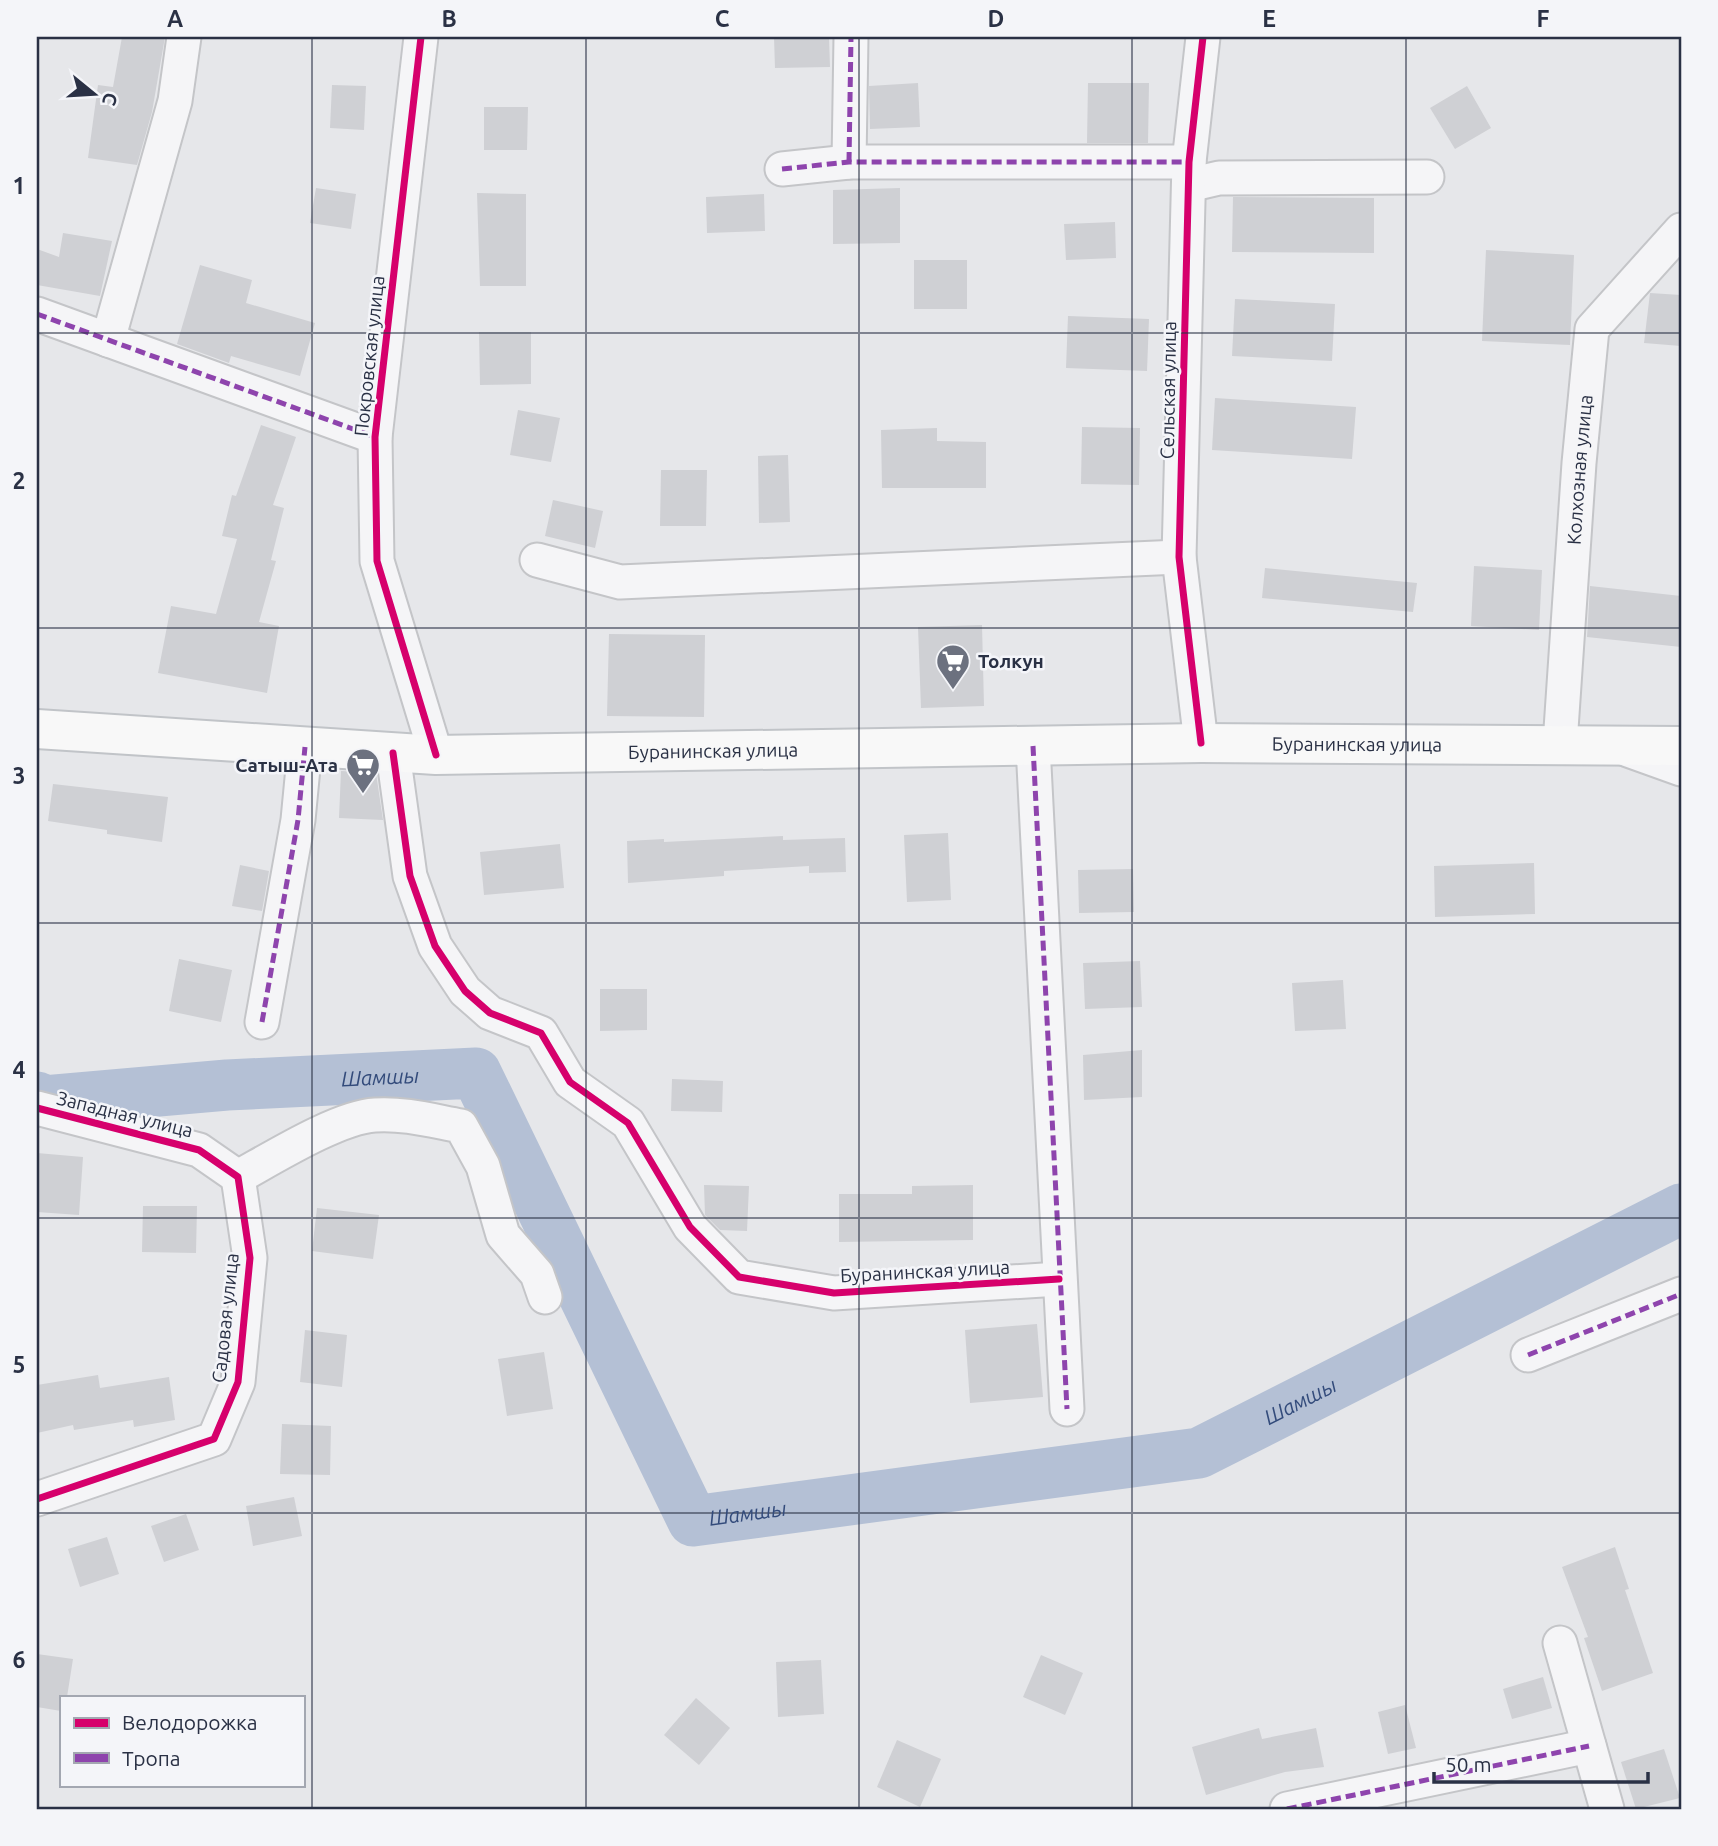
<svg xmlns="http://www.w3.org/2000/svg" width="1718" height="1846" font-family="Ubuntu,sans-serif">
	<rect width="100%" height="100%" fill="#e6e7ea"/>
	<g fill="none" stroke-linecap="round" stroke-linejoin="round">
		<!-- river -->
		<path stroke="#b4c0d5" stroke-width="51" id="s1" d="M37 1097 44 1101 227 1085 476 1073 693 1521 1199 1453 1681 1209"/>
	</g>
	<!-- building -->
	<g fill="#cfd0d4">
		<path d="M122 37H165L152 112 137 165 88 158 98 85 113 87Z"/>
		<path d="M774 37H829L830 67 775 68Z"/>
		<path d="M918 83 920 127 870 129 869 86Z"/>
		<path d="M1088 83H1149L1148 143H1087Z"/>
		<path d="M332 85 366 86 364 130 330 128Z"/>
		<path d="M1467 86 1491 128 1455 149 1430 108Z"/>
		<path d="M484 107H528L527 150H484Z"/>
		<path d="M316 188 356 194 351 229 310 223Z"/>
		<path d="M900 188V243L833 244V190Z"/>
		<path d="M477 193 526 194V286H480Z"/>
		<path d="M764 194 765 231 707 233 706 197Z"/>
		<path d="M1233 197 1374 198V253L1232 252Z"/>
		<path d="M1115 222 1116 258 1066 260 1064 224Z"/>
		<path d="M63 233 112 241 100 296 37 285V249L59 257Z"/>
		<path d="M1486 250 1574 255 1570 345 1482 341Z"/>
		<rect x="914" y="260" width="53" height="49"/>
		<path d="M200 265 252 280 246 303 315 323 300 376 231 356 229 363 177 344Z"/>
		<path d="M1650 293 1681 295V346L1644 343Z"/>
		<path d="M1235 299 1335 304 1332 361 1232 356Z"/>
		<path d="M1068 316 1149 319 1147 371 1066 368Z"/>
		<path d="M479 332H531V384L480 385Z"/>
		<path d="M1215 398 1356 407 1352 459 1212 450Z"/>
		<path d="M518 410 560 418 551 462 510 455Z"/>
		<path d="M261 425 296 437 273 505 284 508 271 560 276 561 259 622 279 626 267 693 158 673 171 606 216 614 237 539 222 536 232 495 236 496Z"/>
		<path d="M1082 427 1140 428 1139 485 1081 484Z"/>
		<path d="M937 428V441L986 442V488H882L881 430Z"/>
		<path d="M788 455 790 522 759 523 758 456Z"/>
		<path d="M661 470H707L706 526H660Z"/>
		<path d="M553 500 603 511 595 548 545 536Z"/>
		<path d="M1474 566 1542 570 1539 630 1471 626Z"/>
		<path d="M1265 568 1417 583 1413 612 1262 598Z"/>
		<path d="M1590 586 1681 596V647L1587 637Z"/>
		<path d="M982 625 984 706 921 708 918 627Z"/>
		<path d="M609 634 705 635 704 717 607 716Z"/>
		<path d="M341 771 376 773 383 820 339 818Z"/>
		<path d="M53 784 168 797 162 842 107 834V830L48 821Z"/>
		<path d="M948 833 951 900 907 902 904 835Z"/>
		<path d="M783 836V840L845 838 846 872 809 873V866L724 871V876L628 883 627 841 664 839V842Z"/>
		<path d="M560 844 564 888 484 895 480 852Z"/>
		<path d="M1534 863 1535 914 1435 917 1434 866Z"/>
		<path d="M240 865 269 871 262 911 232 906Z"/>
		<path d="M1133 869 1134 912 1079 913 1078 870Z"/>
		<path d="M179 959 232 970 221 1022 169 1011Z"/>
		<path d="M1140 961 1142 1007 1085 1009 1083 963Z"/>
		<path d="M1343 980 1346 1029 1295 1031 1292 983Z"/>
		<path d="M600 989H647V1030L600 1031Z"/>
		<path d="M1142 1050V1097L1084 1100 1083 1055Z"/>
		<path d="M672 1079 723 1081 722 1112 671 1111Z"/>
		<path d="M37 1153 83 1157 79 1215 37 1212Z"/>
		<path d="M704 1185 749 1186 747 1231 720 1230 705 1215Z"/>
		<path d="M973 1185V1240L839 1242V1194H912V1186Z"/>
		<path d="M143 1206H197L196 1253 142 1252Z"/>
		<path d="M317 1208 379 1215 373 1259 312 1251Z"/>
		<path d="M1037 1324 1043 1397 970 1403 965 1330Z"/>
		<path d="M305 1330 347 1335 342 1387 300 1382Z"/>
		<path d="M544 1352 553 1409 507 1416 498 1359Z"/>
		<path d="M98 1375 100 1388 169 1377 175 1420 134 1427 133 1420 74 1430 73 1425 37 1433V1385Z"/>
		<path d="M282 1424 331 1426 330 1475 280 1474Z"/>
		<path d="M294 1497 302 1536 253 1546 246 1506Z"/>
		<path d="M186 1514 199 1550 164 1562 151 1526Z"/>
		<path d="M107 1537 119 1574 80 1587 68 1549Z"/>
		<path d="M1615 1547 1629 1589 1625 1590 1653 1673 1602 1691 1584 1638 1588 1637 1562 1567Z"/>
		<path d="M37 1654 73 1659 67 1697H61V1711L37 1707Z"/>
		<path d="M1041 1655 1083 1673 1065 1715 1023 1697Z"/>
		<path d="M821 1660 824 1714 778 1717 776 1662Z"/>
		<path d="M1543 1677 1552 1708 1512 1719 1503 1689Z"/>
		<path d="M696 1698 730 1728 699 1765 664 1735Z"/>
		<path d="M1405 1705 1416 1748 1388 1754 1378 1712Z"/>
		<path d="M1259 1728 1262 1739 1316 1728 1324 1767 1285 1772 1206 1795 1192 1747Z"/>
		<path d="M897 1740 941 1759 920 1807 877 1787Z"/>
		<path d="M1664 1749 1680 1798 1636 1809 1621 1762Z"/>
	</g>
	<g fill="none" stroke-linecap="round" stroke-linejoin="round">
		<!-- minor casing -->
		<g stroke="#c4c5c8" stroke-width="37">
			<g id="minor">
				<path d="M421 37 375 437 377 561 436 755"/>
				<path d="M849 162 851 37"/>
				<path d="M782 169 849 162H1189"/>
				<path d="M1189 185 1219 178 1427 177"/>
				<path d="M37 314 375 437"/>
				<path d="M108 340 175 101 184 37"/>
				<path d="M537 560 620 582 1179 557"/>
				<path d="M1201 743 1179 557 1189 162 1203 37"/>
				<path id="s2" d="M1560 744 1579 463 1592 329 1681 230"/>
				<path d="M1033 746 1067 1409"/>
				<path d="M1628 750 1681 769"/>
				<path d="M393 753 410 876 435 946 465 991 490 1013 541 1033 570 1082 628 1123 690 1227 739 1277 834 1293 1059 1279"/>
				<path d="M262 1022 298 820 305 747"/>
				<path d="M37 1108 199 1150 238 1177"/>
				<path d="M238 1177C271 1159 338 1117 375 1115 404 1113 433 1121 461 1126L483 1166 503 1235 537 1274 545 1297"/>
				<path d="M1528 1355 1681 1294"/>
				<path d="M37 1499 214 1439 238 1382 250 1258 238 1177"/>
				<path d="M1560 1643 1607 1809"/>
				<path d="M1287 1809 1589 1746"/>
			</g>
		</g>
		<!-- major casing -->
		<g stroke="#c1c4c8" stroke-width="42">
			<g id="major">
				<path id="s3" d="M37 729 436 755 1201 743 1681 746"/>
			</g>
		</g>
		<!-- minor -->
		<use href="#minor" stroke="#f5f5f7" stroke-width="33"/>
		<!-- major -->
		<use href="#major" stroke="#f8f8f8" stroke-width="38"/>
		<!-- quiet -->
		<g stroke="#8e44ad" stroke-width="5" stroke-dasharray="10 5" stroke-linecap="butt">
			<path d="M849 162 851 37"/>
			<path d="M782 169 849 162H1189"/>
			<path d="M37 314 375 437"/>
			<path d="M1033 746 1067 1409"/>
			<path d="M262 1022 298 820 305 747"/>
			<path d="M1528 1355 1681 1294"/>
			<path d="M1287 1809 1589 1746"/>
		</g>
		<!-- cycleway casing -->
		<g stroke="#f4f5f9" stroke-width="11">
			<g id="cycleway">
				<path d="M421 37 375 437 377 561 436 755"/>
				<path d="M1201 743 1179 557 1189 162 1203 37"/>
				<path d="M393 753 410 876 435 946 465 991 490 1013 541 1033 570 1082 628 1123 690 1227 739 1277 834 1293 1059 1279"/>
				<path d="M37 1108 199 1150 238 1177 250 1258 238 1382 214 1439 37 1499"/>
			</g>
		</g>
		<!-- cycleway -->
		<use href="#cycleway" stroke="#d6006c" stroke-width="7"/>
	</g>
	<!-- grid -->
	<path fill="none" stroke="#2a3145" stroke-width="2" stroke-opacity="0.55" d="M312 37V1809M586 37V1809M859 37V1809M1132 37V1809M1406 37V1809M37 333H1681M37 628H1681M37 923H1681M37 1218H1681M37 1513H1681"/>
	<!-- icons -->
	<defs>
		<g id="supermarket-pin" transform="scale(1.75)"><path d="M0 17L-7.5 6A9.5 9.5 0 1 1 7.5 6Z" fill="#6c717f" stroke="#f4f5f9"/><path d="M-6-5.5h2.5l.6 2H6L4.5 2H-2.5L-4.4-4H-6ZM-1.5 3.2a1.3 1.3 0 1 0 .1 0ZM3 3.2a1.3 1.3 0 1 0 .1 0Z" fill="#fff"/></g>
	</defs>
	<g fill-rule="evenodd">
		<use href="#supermarket-pin" x="953" y="661"/>
		<use href="#supermarket-pin" x="363" y="765"/>
	</g>
	<g text-anchor="middle" stroke-width="5" stroke-linejoin="round" paint-order="stroke">
		<!-- street labels -->
		<g font-size="19" fill="#2a3145" stroke="#f4f5f9">
			<text transform="translate(369 356) rotate(-84)" y="7">Покровская улица</text>
			<text transform="translate(1168 390) rotate(-89)" y="7">Сельская улица</text>
			<text dy="7" stroke="none"><textPath href="#s2" startOffset="275">Колхозная улица</textPath></text>
			<text dy="7" stroke="none"><textPath href="#s3" startOffset="1321">Буранинская улица</textPath></text>
			<text dy="7" stroke="none"><textPath href="#s3" startOffset="677">Буранинская улица</textPath></text>
			<text transform="translate(125 1114) rotate(14)" y="7">Западная улица</text>
			<text transform="translate(925 1271) rotate(-3)" y="7">Буранинская улица</text>
			<text transform="translate(225 1318) rotate(-84)" y="7">Садовая улица</text>
		</g>
		<!-- poi labels -->
		<g font-size="19" font-weight="bold" fill="#2a3145" stroke="#f4f5f9" text-anchor="start">
			<text x="978" y="668">Толкун</text>
			<text x="338" y="772" text-anchor="end">Сатыш-Ата</text>
		</g>
		<!-- water labels -->
		<g font-size="21" font-style="italic" fill="#334b7b" stroke="#f4f5f9">
			<text dy="7" stroke="none"><textPath href="#s1" startOffset="345">Шамшы</textPath></text>
			<text dy="7" stroke="none"><textPath href="#s1" startOffset="1563">Шамшы</textPath></text>
			<text dy="7" stroke="none"><textPath href="#s1" startOffset="994">Шамшы</textPath></text>
		</g>
	</g>
	<!-- border -->
	<rect width="1718" height="1846" fill="none" stroke="#f4f5f9" stroke-width="77"/>
	<!-- legend -->
	<rect x="60" y="1696" width="245" height="91" fill="#f4f5f9" stroke="#a3a7b1" stroke-width="2"/>
	<rect x="74" y="1718" width="35" height="10" fill="#d6006c" stroke="#a3a7b1" stroke-width="2"/>
	<text x="122" y="1730" font-size="21" fill="#2a3145">Велодорожка</text>
	<rect x="74" y="1753" width="35" height="10" fill="#8e44ad" stroke="#a3a7b1" stroke-width="2"/>
	<text x="122" y="1766" font-size="21" fill="#2a3145">Тропа</text>
	<!-- north arrow -->
	<g transform="translate(94 94) rotate(108)" stroke="#f4f5f9" stroke-width="5" paint-order="stroke">
	<path d="M0-5L12 26L0 18L-12 26Z" fill="#2a3145"/>
	<text y="-10" font-size="19" font-weight="bold" text-anchor="middle" fill="#2a3145">С</text>
	</g>
	<!-- scale -->
	<path d="M1434 1772v10h214v-10" fill="none" stroke="#2a3145" stroke-width="3.5"/>
	<text x="1445" y="1772" font-size="21" fill="#2a3145" stroke="#f4f5f9" stroke-width="5" paint-order="stroke">50 m</text>
	<rect x="38" y="38" width="1642" height="1770" fill="none" stroke="#2a3145" stroke-width="2.5"/>
	<g font-size="23" text-anchor="middle" font-weight="bold" fill="#2a3145">
		<text x="175" y="27">A</text>
		<text x="449" y="27">B</text>
		<text x="722" y="27">C</text>
		<text x="996" y="27">D</text>
		<text x="1269" y="27">E</text>
		<text x="1543" y="27">F</text>
		<text x="19" y="194">1</text>
		<text x="19" y="489">2</text>
		<text x="19" y="784">3</text>
		<text x="19" y="1078">4</text>
		<text x="19" y="1373">5</text>
		<text x="19" y="1668">6</text>
	</g>
</svg>
